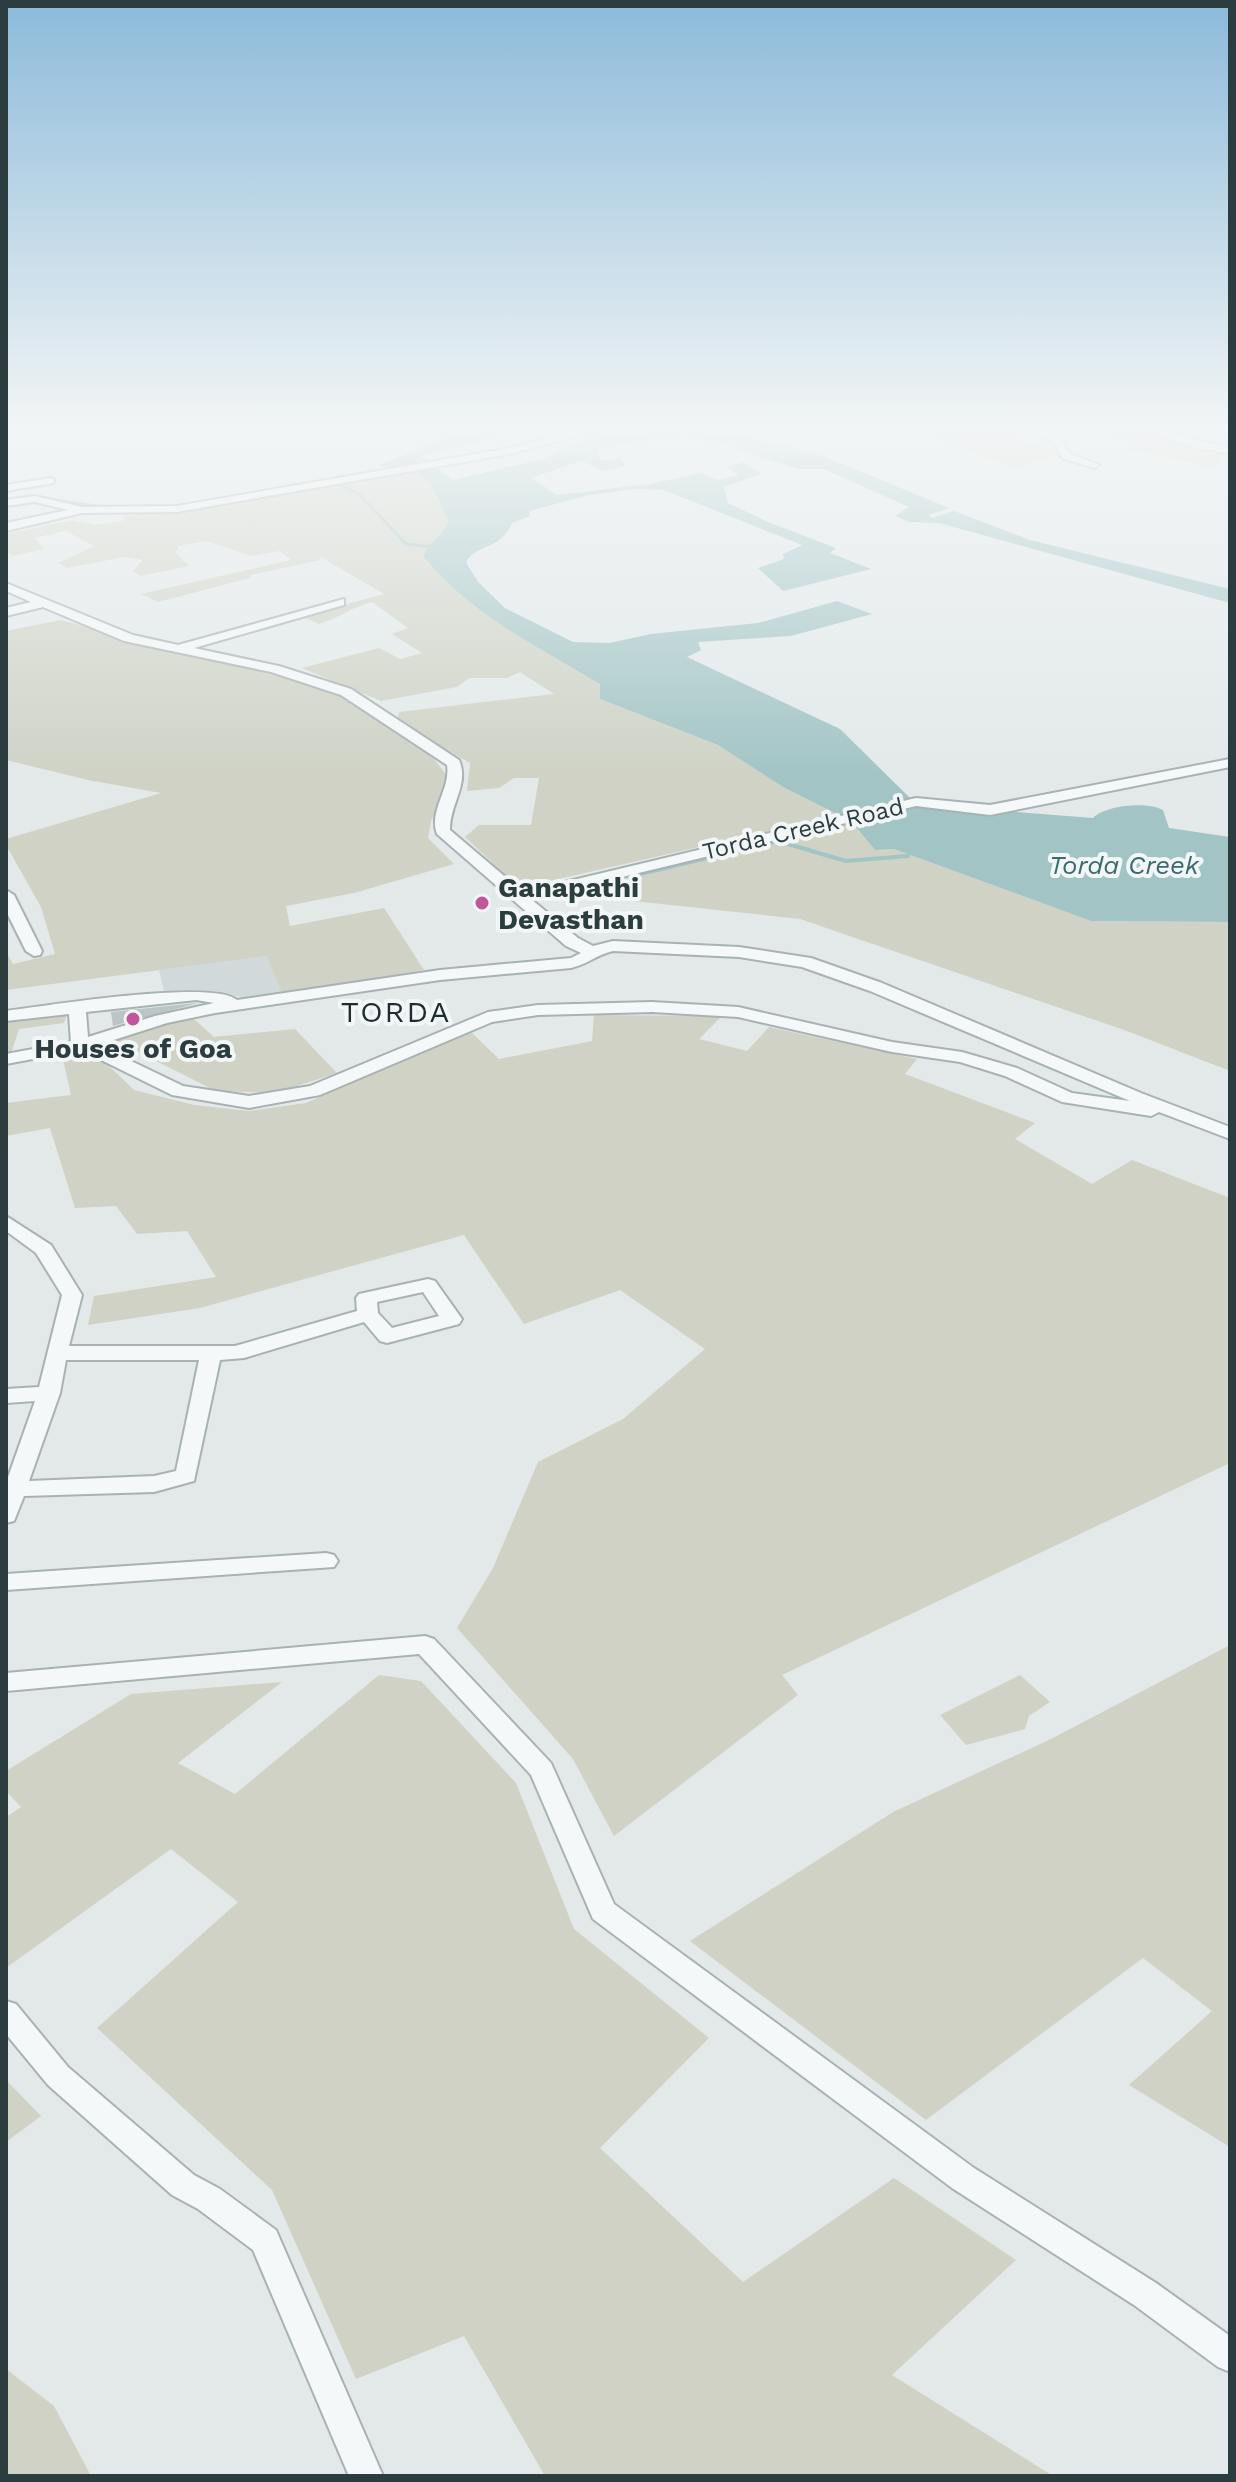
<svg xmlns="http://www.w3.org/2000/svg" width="1236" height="2482" font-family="'Work Sans',sans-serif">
	<rect width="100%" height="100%" fill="#e3e9e9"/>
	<!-- built -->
	<path fill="#d1d9db" d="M268 956 282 994 253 998 193 992 165 995 159 970Z"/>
	<!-- green -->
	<g fill="#cfd2c5">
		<path d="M908 429H1020L1010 434 1029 445 1044 439 1057 455 1017 468Z"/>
		<path d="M1079 429H1135L1225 454 1216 468 1127 449 1135 443C1116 437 1098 436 1079 429Z"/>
		<path d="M414 472 430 482 448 522 446 530 426 550 600 684V699L718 745 783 787 840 815 519 888 465 837 479 825H531L539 778H514L499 788 467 791 470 763 397 721 399 712 554 694 520 672 507 678H469L457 687 381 701 302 668 379 648 400 659 422 653 392 634 408 628 372 602C352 607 339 618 319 624L302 616 384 594 319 556 321 560 251 575 250 578 158 602 141 594 291 560 279 551 251 556 207 541 178 546 176 553 189 566 140 576 133 571 143 560 124 557 67 568 58 563 94 546 66 531 34 538 44 549 12 556 6 551V534L72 520 94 525 122 521 125 516 245 501Z"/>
		<path d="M60 620 341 692 431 755 451 781 431 821 428 838 454 864 354 893 286 906 290 926 384 908 424 970 282 994 267 956 6 990V952L13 964 55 954 41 907 6 845V839L161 793 88 780 6 760V631Z"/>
		<path d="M851 821 875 850 894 849 1091 921 1230 922V1071L1127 1031 800 919 624 900 614 879Z"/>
		<path d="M67 1013 64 1023 19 1029 11 1054H6V1021Z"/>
		<path d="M594 1015 722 1016 699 1039 747 1051 769 1027 917 1059 905 1074 1035 1123 1015 1139 1092 1184 1132 1160 1230 1198V1463L782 1675 798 1695 614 1836 573 1759 457 1628 493 1568 538 1462 623 1419 705 1349 620 1290 524 1324 464 1235 200 1308 88 1325 94 1296 216 1277 187 1231 137 1234 116 1206 75 1208 50 1128 6 1136V1103L71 1095 63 1059 104 1061 134 1090 194 1105 249 1111 306 1103 471 1032 499 1059 592 1041Z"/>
		<path d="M192 1017 214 1037 295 1029 337 1073 275 1093 216 1091 106 1036Z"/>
		<path d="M1230 1645V2147L1129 2085 1212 2011 1143 1958 926 2120 690 1941 893 1812 1051 1739Z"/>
		<path d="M379 1675 421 1681 516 1783 574 1929 709 2038 600 2148 743 2282 894 2178 1016 2260 892 2375 1053 2476H545L464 2336 356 2379 272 2190 97 2028 238 1902 171 1849 6 1968V1817L21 1807 6 1791V1771L131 1694 282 1682 178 1763 235 1794Z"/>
		<path d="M1020 1675 1050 1702 1029 1716 1025 1729 966 1745 940 1715Z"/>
		<path d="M6 2080 41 2116 6 2142Z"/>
		<path d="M6 2369 54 2406 91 2476H6Z"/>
	</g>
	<!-- water -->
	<path fill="#a2c4c5" d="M437 429H526L422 456 453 480 543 459 590 436 588 435 606 429H716L821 455 949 508 929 515 932 518 954 511 1030 540 1230 589V603L939 523 909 522 895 516 909 507 823 469H799L761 458 727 444 682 436 625 443 597 451 601 461 619 458 626 466 604 471 581 461 531 478 557 495 650 484 702 473 717 480 739 475 726 467 744 462 761 474 724 487 728 503 768 522 836 548 830 553 871 569 783 591 758 568 784 559 783 554 802 545 664 490 634 489 589 495 529 511 530 516 512 523C499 552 479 542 466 562L478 582 505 608 573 642 609 643 651 634 758 623 837 601 872 614 791 636 698 642 701 650 687 657 840 729 910 798 888 805H926L967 814 1015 812 1093 818C1105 805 1148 801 1163 810L1169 828 1230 837V922L1091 921 894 849 875 850 851 821 783 787 718 745 600 699V684C537 646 471 615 424 557 427 541 444 537 448 522 439 502 433 478 410 469 400 465 389 471 378 465L445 438Z"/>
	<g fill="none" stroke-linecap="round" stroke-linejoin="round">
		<!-- stream-far1 -->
		<g stroke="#a2c4c5" stroke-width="3">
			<path d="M336 483 359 494 406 544 433 547"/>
			<path d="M39 498 104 507"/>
		</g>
		<!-- stream -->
		<path stroke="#a2c4c5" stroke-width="4" d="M636 875 778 841 846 861 908 856"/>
	</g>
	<!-- building -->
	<path fill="#bbc4c6" d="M198 1003 113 1026 111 1012 196 1003Z"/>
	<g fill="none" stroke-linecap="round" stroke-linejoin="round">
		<!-- minor casing -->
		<g stroke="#a8b2b3" stroke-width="4">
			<g id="minor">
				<path d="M583 429H602L510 454 177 512 82 513 6 531V523L68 510 35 502 6 506V500L35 496 82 507 177 506 510 448Z"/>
				<path d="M1033 429C1052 429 1062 437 1070 454L1100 465 1094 468 1062 458 1055 444Z"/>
				<path d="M1140 429C1170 429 1200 443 1230 447V453L1196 448Z"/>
				<path d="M50 478 54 479V483L6 491V485Z"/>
				<path d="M6 583 133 635 178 645 344 599V605L194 648 279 666 351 689 459 760C470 784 449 805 450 830L523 892 916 798 990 805 1230 759V767L990 815 916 806 531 899 578 938 593 946 613 941 739 947 811 958 882 983 1141 1093 1230 1127V1139L1159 1112 1151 1116 1062 1102 1005 1076 960 1062 892 1052 738 1017 652 1012 538 1015 492 1022 320 1095 249 1108 172 1095 81 1050 6 1064V1054L71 1042 69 1014 6 1021V1011C46 1006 212 979 237 1000L440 970 571 958 581 953 566 946 437 834C428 811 451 789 447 765L341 695 271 672 124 641 43 607 6 616V608L31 602 6 591ZM613 951 739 957 802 967 870 991 1130 1101 1072 1093 1017 1068 962 1052 892 1042 738 1007 652 1002 538 1005 488 1012 310 1086 249 1096 183 1086 98 1045 167 1023 215 1013 440 980 571 968C588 964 596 955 613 951ZM196 1000 214 1003 155 1016 88 1037 86 1012Z"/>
				<path d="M6 890 14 895 42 951 40 955 34 956 26 951 6 911Z"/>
				<path d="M6 1216 51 1245 82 1295 69 1346H235L357 1311 356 1298 359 1294 428 1279 435 1281 462 1319 459 1324 387 1343 380 1341 364 1322 244 1358 220 1360 194 1481 154 1492 24 1496 14 1521 6 1523V1483L35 1401 6 1403V1389L39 1387 62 1295 36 1253 6 1231ZM423 1292 439 1316 392 1328 378 1313 377 1302ZM66 1360H199L176 1471 154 1476 29 1481 60 1393Z"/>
				<path d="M326 1553 334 1555 338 1561 334 1567 6 1590V1574Z"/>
				<path d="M425 1636 434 1639 551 1763 614 1904 974 2168 1156 2283 1230 2336V2372L1218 2367 1134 2305 952 2188 593 1919 531 1775 419 1654 6 1691V1673Z"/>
				<path d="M6 2001 16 2004 68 2067 194 2175 220 2189 276 2230 383 2476H349L253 2250 198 2209 172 2195 48 2085 6 2034Z"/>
			</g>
		</g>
		<!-- minor -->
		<use href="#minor" fill="#f5f8f8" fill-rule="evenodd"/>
	</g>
	<!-- sky -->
	<linearGradient id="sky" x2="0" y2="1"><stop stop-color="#8cbada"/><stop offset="0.55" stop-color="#f2f5f5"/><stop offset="1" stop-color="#f2f5f5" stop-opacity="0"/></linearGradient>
	<rect width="1236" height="777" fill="url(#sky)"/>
	<!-- markers -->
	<g fill="#c15698" stroke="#f2f6f7" stroke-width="3">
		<circle cx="482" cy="903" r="8"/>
		<circle cx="133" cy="1019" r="8"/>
	</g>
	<g text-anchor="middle" stroke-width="8" stroke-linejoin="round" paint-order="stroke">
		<!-- far-street labels -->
		<g font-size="24" fill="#2c3d40" stroke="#f2f6f7">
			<text transform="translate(803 829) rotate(-13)" y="8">Torda Creek Road</text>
		</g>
		<!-- far-water labels -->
		<g font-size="26" font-style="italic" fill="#3b6b70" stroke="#f2f6f7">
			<text x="1124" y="874">Torda Creek</text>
		</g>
		<!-- poi labels -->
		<g font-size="28" font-weight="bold" fill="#2c3d40" stroke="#f2f6f7" text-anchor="start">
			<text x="498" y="897">Ganapathi<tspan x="498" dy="32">Devasthan</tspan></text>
			<text x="133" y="1058" text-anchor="middle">Houses of Goa</text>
		</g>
		<!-- neighbourhood labels -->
		<g font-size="30" letter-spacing="2" fill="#1e2d31" stroke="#f2f6f7">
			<text x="396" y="1022">TORDA</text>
		</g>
	</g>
	<!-- border -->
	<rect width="1236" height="2482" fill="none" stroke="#2c3d40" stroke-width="16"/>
</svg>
